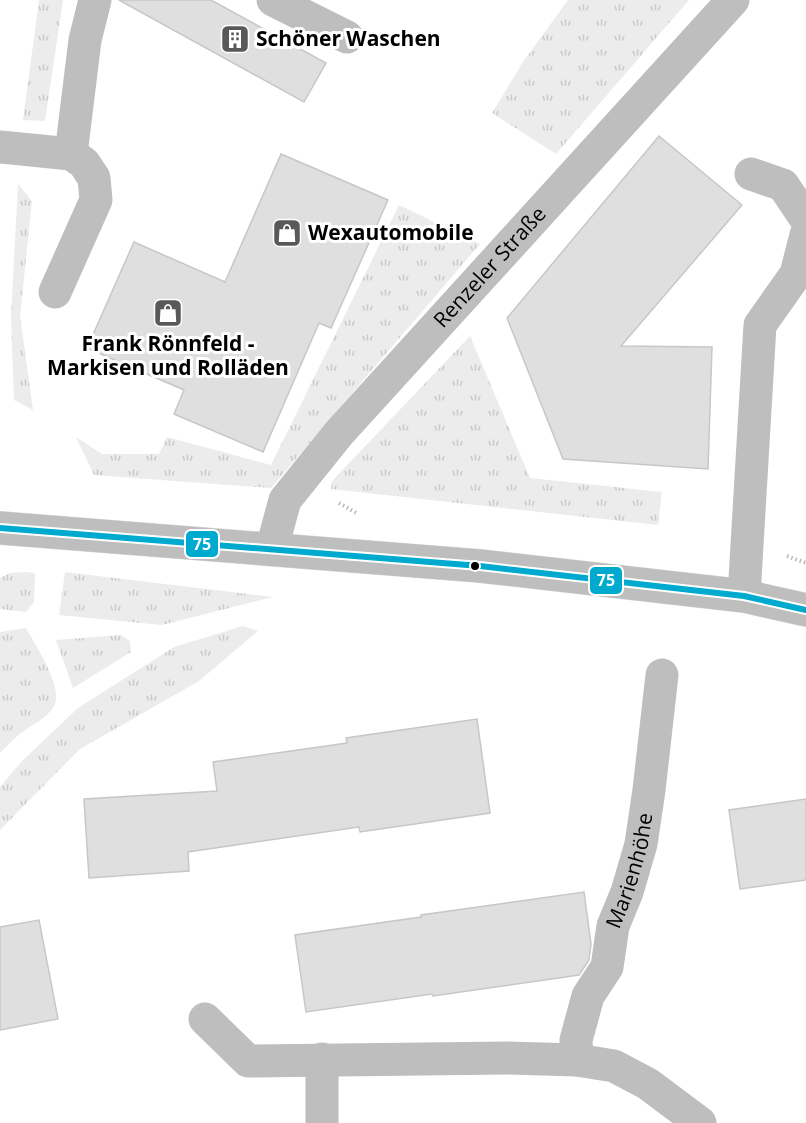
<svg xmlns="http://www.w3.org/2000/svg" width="806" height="1123" font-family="'Open Sans',sans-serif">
	<defs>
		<pattern id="grass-tufts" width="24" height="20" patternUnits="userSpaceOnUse" patternTransform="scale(1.5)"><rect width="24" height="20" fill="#ececec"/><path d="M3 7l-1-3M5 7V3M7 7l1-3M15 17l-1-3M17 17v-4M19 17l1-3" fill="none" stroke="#c9c9c9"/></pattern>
	</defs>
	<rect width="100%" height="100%" fill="#fff"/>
	<!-- grass -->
	<g fill="url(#grass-tufts)">
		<path d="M39 0H63L45 121 23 120Z"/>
		<path d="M568 0H689L556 154 492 113 523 62Z"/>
		<path d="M18 184 32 201 20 316 33 410 14 400 11 317Z"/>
		<path d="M399 205 480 244 271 488 94 475 76 437 102 454H159L167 437 271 465Z"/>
		<path d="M470 336 530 478 662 492 658 525 331 489 332 481Z"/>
		<path d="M25 572 35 573 34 602 26 612 0 609V578L10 573Z"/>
		<path d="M65 572 273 597 162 625 59 615Z"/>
		<path d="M243 626 258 631 199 681 80 749 0 830V787L23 760 78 708 174 647Z"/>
		<path d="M26 628C35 645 66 690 53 708 46 718 34 724 24 731 15 737 8 745 0 753V632Z"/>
		<path d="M121 635 130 641 131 652 73 688 56 640Z"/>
	</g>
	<!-- building -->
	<g fill="#dfdfdf" stroke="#c7c7c7" stroke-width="1.5">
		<path d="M119 0H211L326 63 304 102Z"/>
		<path d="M659 136 742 205 621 346 712 347 708 469 563 459 507 318Z"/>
		<path d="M281 154 388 200 331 328 319 323 263 452 174 414 184 390 87 348 134 242 225 282Z"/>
		<path d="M477 719 490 813 360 832 359 827 188 852 189 871 89 878 84 799 217 791 213 762 347 743 346 738Z"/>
		<path d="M806 799V880L740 889 729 810Z"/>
		<path d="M584 892 591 944 589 960 579 975 433 996 432 994 306 1012 295 935 421 917V915Z"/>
		<path d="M39 920 58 1019 0 1030V927Z"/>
	</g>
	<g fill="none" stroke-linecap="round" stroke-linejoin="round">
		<!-- major casing -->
		<g stroke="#dbdbdb" stroke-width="34">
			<path id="major" d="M0 528 480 566 744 596 806 610"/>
		</g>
		<!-- path -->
		<g stroke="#b9b9b9" stroke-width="4" stroke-dasharray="1.5 3" stroke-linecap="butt">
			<path d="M339 503 358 514"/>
			<path d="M787 556 806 563"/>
		</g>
		<!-- minor -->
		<g stroke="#bebebe" stroke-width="33">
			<path d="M273 0 347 37"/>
			<path d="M0 147 71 154 84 163 94 178 96 200 55 292"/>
			<path d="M71 154 85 40 95 0"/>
			<path d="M751 174 783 185 806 219"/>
			<path id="s1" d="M272 548 285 500 339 433 733 0"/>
			<path d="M744 596 760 325 796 274 806 235"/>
			<path d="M205 1019 248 1061 507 1058 577 1060 614 1066 648 1084 700 1123"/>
			<path d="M322 1059V1123"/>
			<path id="s2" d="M577 1060 576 1040 588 996 607 967 613 926 627 892 641 844 649 790 662 675"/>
		</g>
		<!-- major -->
		<use href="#major" stroke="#bebebe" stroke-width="33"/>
		<!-- bus-1 casing -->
		<g stroke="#fff" stroke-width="10">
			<path id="bus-1" d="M0 528 480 566 744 596 806 610"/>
		</g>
		<!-- bus-1 -->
		<use href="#bus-1" stroke="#00a9ce" stroke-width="6"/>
	</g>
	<!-- icons -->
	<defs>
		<g id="building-square" transform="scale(1.5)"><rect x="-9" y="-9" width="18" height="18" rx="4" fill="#595959" stroke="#fff"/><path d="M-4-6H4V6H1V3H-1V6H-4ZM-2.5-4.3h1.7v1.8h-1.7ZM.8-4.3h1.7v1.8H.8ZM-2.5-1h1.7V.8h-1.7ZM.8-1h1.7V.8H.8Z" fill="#fff"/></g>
		<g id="shop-square" transform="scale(1.5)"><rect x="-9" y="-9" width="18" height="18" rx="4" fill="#595959" stroke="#fff"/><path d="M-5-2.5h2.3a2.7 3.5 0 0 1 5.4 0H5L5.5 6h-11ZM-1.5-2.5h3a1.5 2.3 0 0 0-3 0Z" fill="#fff"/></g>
	</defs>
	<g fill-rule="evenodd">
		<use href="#building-square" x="235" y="39"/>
		<use href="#shop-square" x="287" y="233"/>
		<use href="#shop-square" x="168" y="313"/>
	</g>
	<!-- markers -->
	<circle fill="#000" stroke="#fff" stroke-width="2" cx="475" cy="566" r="5"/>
	<g text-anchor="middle" stroke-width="6" stroke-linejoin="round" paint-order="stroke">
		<!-- poi labels -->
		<g font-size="21" font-weight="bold" fill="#000" stroke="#fff" text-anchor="start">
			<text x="256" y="46">Schöner Waschen</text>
			<text x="308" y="240">Wexautomobile</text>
			<text x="168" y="351" text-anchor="middle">Frank Rönnfeld -<tspan x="168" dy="24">Markisen und Rolläden</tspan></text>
		</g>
		<!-- street labels -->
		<g font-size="21" fill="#000" stroke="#fff">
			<text dy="7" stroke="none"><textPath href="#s1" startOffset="360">Renzeler Straße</textPath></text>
			<text dy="7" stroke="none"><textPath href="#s2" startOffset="200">Marienhöhe</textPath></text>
		</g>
	</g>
	<g stroke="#fff" stroke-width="2">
		<rect x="185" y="530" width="34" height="28" rx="6" fill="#00a9ce"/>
		<rect x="589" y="566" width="34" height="29" rx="6" fill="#00a9ce"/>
	</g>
	<g font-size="16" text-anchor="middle" font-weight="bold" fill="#fff">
		<text x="202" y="550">75</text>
		<text x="606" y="586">75</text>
	</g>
</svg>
